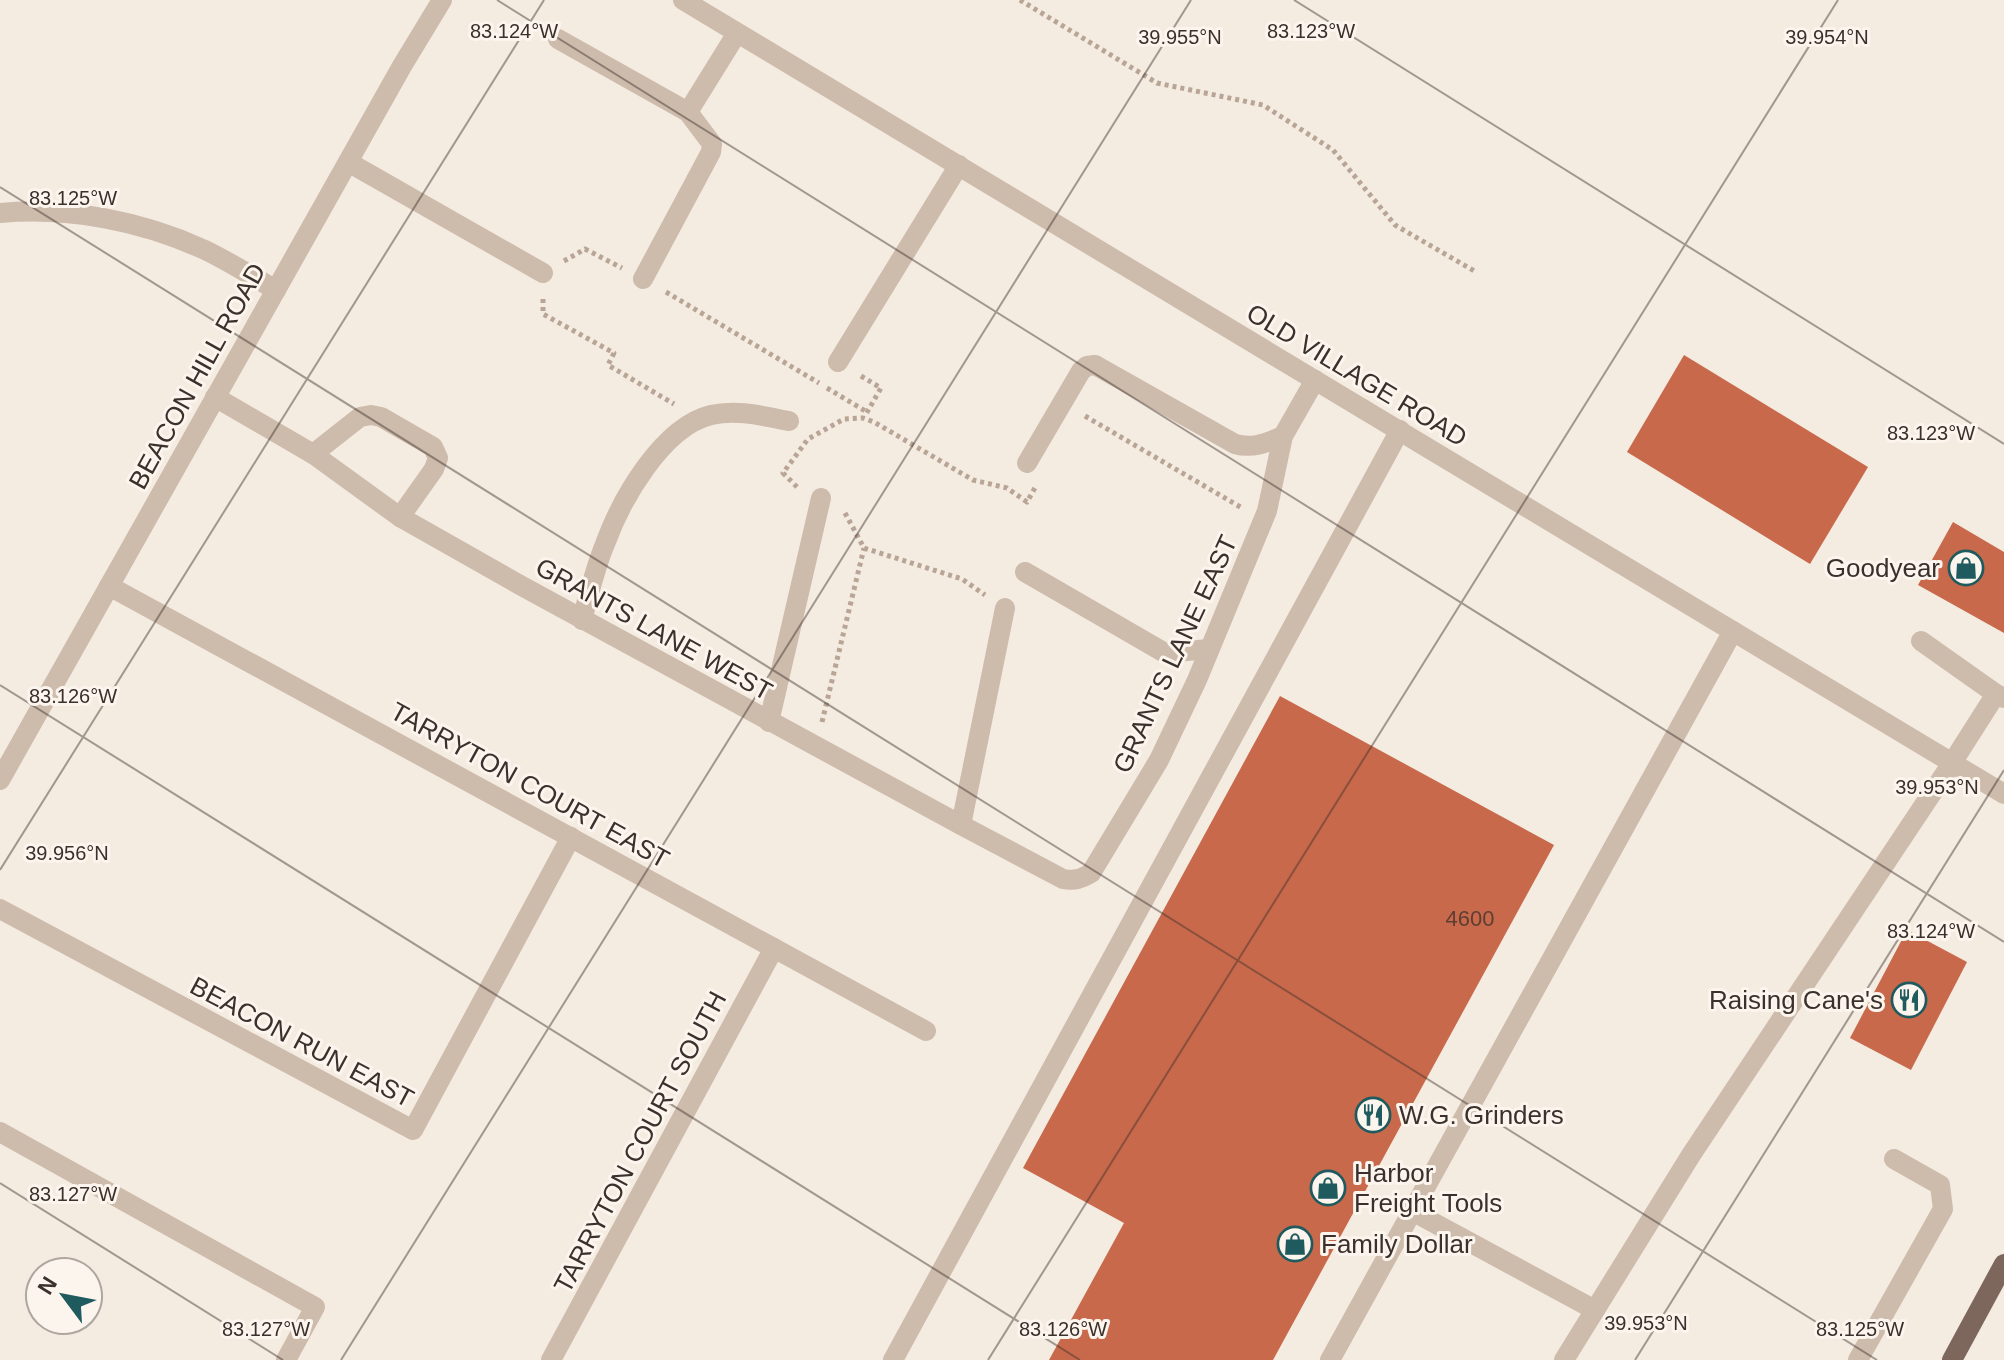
<svg xmlns="http://www.w3.org/2000/svg" width="2004" height="1360" font-family="Arial,sans-serif">
	<rect width="100%" height="100%" fill="#f4ebe1"/>
	<!-- building -->
	<g fill="#c8694b">
		<path d="M1684 355 1868 467 1810 564 1627 452Z"/>
		<path d="M1953 522 2004 552V633L1918 585Z"/>
		<path d="M1280 696 1554 845 1273 1360H1049L1124 1223 1023 1168Z"/>
		<path d="M1907 930 1967 962 1911 1070 1850 1038Z"/>
	</g>
	<g fill="none" stroke-linecap="round" stroke-linejoin="round">
		<!-- path -->
		<g stroke="#b9a596" stroke-width="5" stroke-dasharray="4 4" stroke-linecap="butt">
			<path d="M1020 0 1157 83 1263 105 1333 150 1395 225 1476 272"/>
			<path d="M564 261 585 249 622 268"/>
			<path d="M666 292 819 383"/>
			<path d="M543 299V314L614 353 608 365 674 404"/>
			<path d="M861 376 881 388 866 414"/>
			<path d="M827 388 867 412"/>
			<path d="M1085 416 1242 508"/>
			<path d="M797 487 783 473 808 439 844 419 863 418 874 422 973 480 1007 488 1027 502 1036 486"/>
			<path d="M845 513 864 548 962 579 985 595"/>
			<path d="M822 722 864 548"/>
		</g>
		<!-- service -->
		<g stroke="#cdbbac" stroke-width="20">
			<path d="M558 39 688 112 712 144 711 152 643 279"/>
			<path d="M688 112 737 33"/>
			<path d="M348 162 543 273"/>
			<path d="M838 362 959 165"/>
			<path d="M1027 463 1081 371 1087 366 1095 365 1235 444C1253 449 1266 443 1283 436"/>
			<path d="M1025 572 1165 653 1209 649"/>
			<path d="M582 620C589 594 595 568 605 544 621 500 662 427 711 415 737 409 763 416 789 421"/>
			<path d="M1921 641 1996 694"/>
			<path d="M769 722 821 498"/>
			<path d="M961 825 1005 608"/>
			<path d="M1412 1211 1595 1310"/>
			<path d="M893 1360 1400 430"/>
			<path d="M1330 1360 1733 631"/>
			<path d="M1564 1360 1691 1155 1952 763 1996 694 2004 698"/>
			<path d="M1858 1360 1943 1209 1940 1185 1894 1159"/>
		</g>
		<!-- minor -->
		<g stroke="#cdbbac" stroke-width="20">
			<path d="M0 213C70 207 142 221 205 250 230 262 253 277 276 290"/>
			<path d="M215 397 313 454 400 517 520 585 961 825 1063 879C1075 881 1081 879 1091 873L1159 760 1197 680 1267 511 1283 436 1315 380"/>
			<path d="M1363 409 2004 794"/>
			<path d="M313 454 360 417 371 415 381 417 433 447 438 458 434 469 400 517"/>
			<path d="M109 586 926 1031"/>
			<path d="M0 909 413 1130 571 837"/>
			<path d="M0 1132 315 1307 286 1360"/>
			<path d="M551 1360 774 948"/>
		</g>
		<!-- tertiary -->
		<g stroke="#cdbbac" stroke-width="20">
			<path d="M683 0 1363 409"/>
			<path d="M0 780 402 66 442 0"/>
		</g>
		<!-- primary -->
		<path stroke="#7d675c" stroke-width="20" d="M1952 1360 2004 1264"/>
	</g>
	<!-- ticks -->
	<path fill="none" stroke="#3b302b" stroke-width="2" stroke-opacity="0.45" d="M497 0 2004 942M1294 0 2004 444M0 187 1877 1360M0 685 1080 1360M0 870 544 0M0 1183 283 1360M341 1360 1191 0M988 1360 1838 0M1635 1360 2004 770"/>
	<!-- icons -->
	<defs>
		<g id="shop-ring" transform="scale(1.8)"><circle r="9.5" fill="#fbf5ee" stroke="#1f5a5e" stroke-width="1.5"/><path d="M-5-2.5h2.3a2.7 3.5 0 0 1 5.4 0H5L5.5 6h-11ZM-1.5-2.5h3a1.5 2.3 0 0 0-3 0Z" fill="#1f5a5e"/></g>
		<g id="restaurant-ring" transform="scale(1.8)"><circle r="9.5" fill="#fbf5ee" stroke="#1f5a5e" stroke-width="1.5"/><path d="M-5-6h1v4h1v-4h1v4h1v-4h1v5L-1.5 .5V6h-2V.5L-5-1ZM5-6V6H3V1.5H1.5Q1.5-4 5-6Z" fill="#1f5a5e"/></g>
	</defs>
	<g fill-rule="evenodd">
		<use href="#shop-ring" x="1966" y="568"/>
		<use href="#restaurant-ring" x="1909" y="1000"/>
		<use href="#restaurant-ring" x="1373" y="1115"/>
		<use href="#shop-ring" x="1328" y="1188"/>
		<use href="#shop-ring" x="1295" y="1244"/>
	</g>
	<g text-anchor="middle" stroke-width="6" stroke-linejoin="round" paint-order="stroke">
		<!-- number labels -->
		<g font-size="22" fill="#5e3e33">
			<text x="1470" y="926">4600</text>
		</g>
		<!-- street labels -->
		<g font-size="26" fill="#3b302b" stroke="#fbf5ee">
			<text transform="translate(1357 375) rotate(31)" y="9">OLD VILLAGE ROAD</text>
			<text transform="translate(197 376) rotate(-61)" y="9">BEACON HILL ROAD</text>
			<text transform="translate(654 629) rotate(29)" y="9">GRANTS LANE WEST</text>
			<text transform="translate(1175 654) rotate(-65)" y="9">GRANTS LANE EAST</text>
			<text transform="translate(530 785) rotate(29)" y="9">TARRYTON COURT EAST</text>
			<text transform="translate(302 1042) rotate(28)" y="9">BEACON RUN EAST</text>
			<text transform="translate(640 1142) rotate(-62)" y="9">TARRYTON COURT SOUTH</text>
		</g>
		<!-- poi labels -->
		<g font-size="26" fill="#3b302b" stroke="#fbf5ee" text-anchor="start">
			<text x="1940" y="577" text-anchor="end">Goodyear</text>
			<text x="1883" y="1009" text-anchor="end">Raising Cane's</text>
			<text x="1399" y="1124">W.G. Grinders</text>
			<text x="1354" y="1182">Harbor<tspan x="1354" dy="30">Freight Tools</tspan></text>
			<text x="1321" y="1253">Family Dollar</text>
		</g>
	</g>
	<g font-size="20" text-anchor="middle" fill="#3b302b" stroke="#fbf5ee" stroke-width="6" stroke-linejoin="round" paint-order="stroke">
		<text x="514" y="38">83.124°W</text>
		<text x="1311" y="38">83.123°W</text>
		<text x="1180" y="44">39.955°N</text>
		<text x="1827" y="44">39.954°N</text>
		<text x="73" y="205">83.125°W</text>
		<text x="1931" y="440">83.123°W</text>
		<text x="73" y="703">83.126°W</text>
		<text x="1937" y="794">39.953°N</text>
		<text x="67" y="860">39.956°N</text>
		<text x="1931" y="938">83.124°W</text>
		<text x="73" y="1201">83.127°W</text>
		<text x="1646" y="1330">39.953°N</text>
		<text x="266" y="1336">83.127°W</text>
		<text x="1063" y="1336">83.126°W</text>
		<text x="1860" y="1336">83.125°W</text>
	</g>
	<!-- north arrow -->
	<g transform="translate(64 1296) rotate(302)"><circle r="38" fill="#fbf5ee" stroke="#aea6a0" stroke-width="2"/>
	<path d="M0-6L14 30L0 20L-14 30Z" fill="#1f5a5e"/>
	<text y="-12" font-size="22" font-weight="bold" text-anchor="middle" fill="#3b302b">N</text>
	</g>
</svg>
